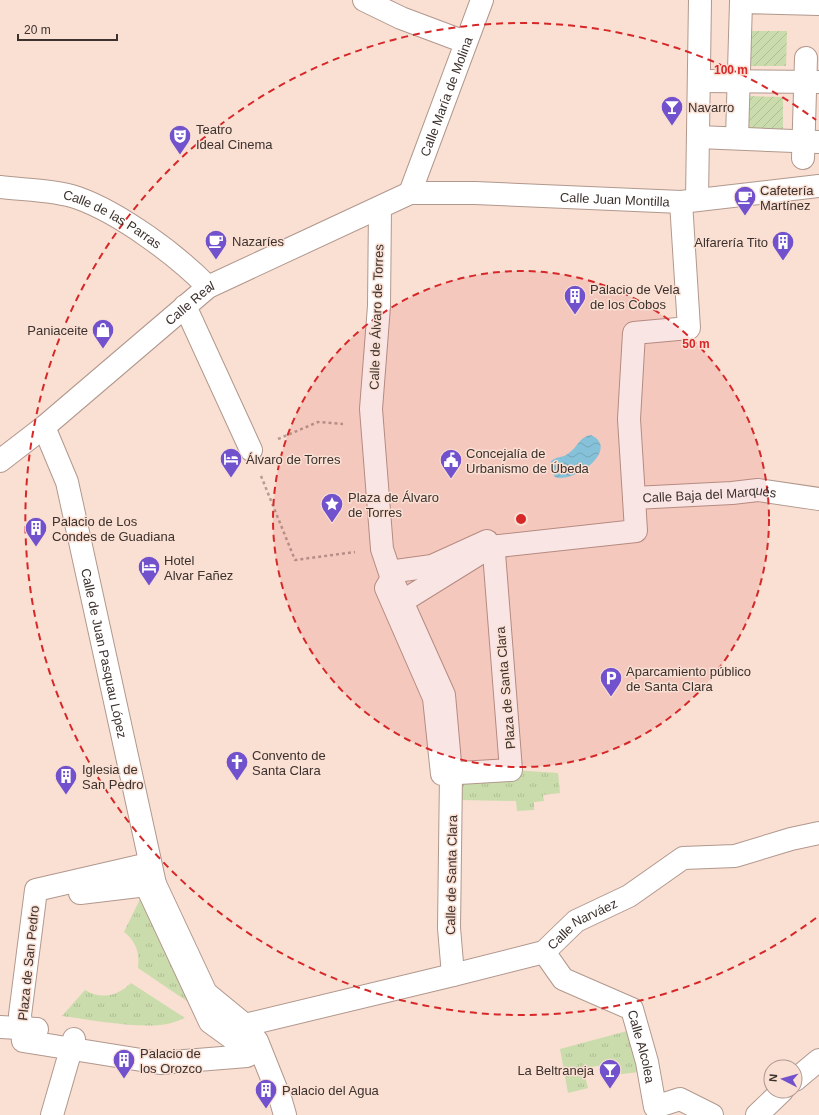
<svg xmlns="http://www.w3.org/2000/svg" width="819" height="1115" font-family="Arial,sans-serif">
	<defs>
		<pattern id="grass-tufts" width="24" height="20" patternUnits="userSpaceOnUse"><rect width="24" height="20" fill="#cadcab"/><path d="M3 7l-1-3M5 7V3M7 7l1-3M15 17l-1-3M17 17v-4M19 17l1-3" fill="none" stroke="#aebd93"/></pattern>
		<pattern id="garden-furrows" width="10" height="10" patternUnits="userSpaceOnUse"><rect width="10" height="10" fill="#cadcab"/><path d="M-1 1l2-2M0 10L10 0M9 11l2-2" fill="none" stroke="#aebd93"/></pattern>
		<pattern id="water-waves" width="16" height="10" patternUnits="userSpaceOnUse"><rect width="16" height="10" fill="#7ad6f1"/><path d="M0 5q4-4 8 0t8 0" fill="none" stroke="#6ab8cf"/></pattern>
	</defs>
	<rect width="100%" height="100%" fill="#fadfd3"/>
	<!-- grass -->
	<g fill="url(#grass-tufts)">
		<path d="M511 770 558 773 560 793 543 795 544 801 534 802V810L517 811 516 801 460 800V774Z"/>
		<path d="M142 895 197 1008 138 968C140 953 136 941 124 932Z"/>
		<path d="M131 983 185 1018C179 1020 173 1023 167 1024 139 1029 92 1020 62 1016L85 990C101 1000 118 996 131 983Z"/>
		<path d="M627 1031 639 1072 614 1075 612 1064 583 1068 588 1088 568 1093 560 1049Z"/>
	</g>
	<!-- garden -->
	<g fill="url(#garden-furrows)">
		<path d="M750 31H787L786 66H750Z"/>
		<path d="M747 96 783 97V131H746Z"/>
	</g>
	<!-- water -->
	<path fill="url(#water-waves)" d="M591 435C621 449 574 484 555 477L550 469 551 461C557 456 563 458 569 453 578 447 579 437 591 435Z"/>
	<g fill="none" stroke-linecap="round" stroke-linejoin="round">
		<!-- minor casing -->
		<g stroke="#b1988d" stroke-width="24">
			<g id="minor">
				<path d="M364 0 401 18 465 42"/>
				<path d="M699 81 819 82"/>
				<path d="M698 137 819 142"/>
				<path d="M737 138 741 2 819 4"/>
				<path d="M803 158 806 58"/>
				<path id="s1" d="M0 187C24 190 56 190 78 198 120 213 177 255 208 287"/>
				<path id="s2" d="M410 193 482 0"/>
				<path d="M697 199 700 0"/>
				<path d="M380 208 379 306 371 409 382 549 392 579 444 695 451 774 449 928 453 975"/>
				<path d="M185 306 251 450"/>
				<path id="s3" d="M44 427 67 482 155 884 206 993 245 1025 257 1041 281 1101 285 1115"/>
				<path id="s4" d="M0 461 44 427 208 287 410 193H475L681 202 819 186"/>
				<path d="M634 498 629 419 634 333 689 328 681 202"/>
				<path d="M487 541 494 553 511 770 442 774 434 698 386 588 396 571 432 566Z"/>
				<path id="s5" d="M403 601 490 547 636 531 634 498 732 493 758 490 819 499"/>
				<path d="M140 866 146 885 210 1022 239 1043 247 1056 160 1063 23 1041 20 1015 36 890Z"/>
				<path d="M80 893 155 884"/>
				<path id="s6" d="M544 952 563 979 632 1009 647 1062 655 1107 680 1099 712 1115"/>
				<path id="s7" d="M245 1025 453 975 544 952 576 921 629 896 683 858 735 856 791 839 819 833"/>
				<path d="M0 1027 37 1029"/>
				<path d="M795 1080 819 1060"/>
				<path d="M52 1115 74 1039"/>
				<path d="M757 1115 782 1091"/>
			</g>
		</g>
		<!-- path -->
		<g stroke="#b29d94" stroke-width="2.5" stroke-dasharray="3 3" stroke-linecap="butt">
			<path d="M278 439 318 422 343 424"/>
			<path d="M261 476 295 560 355 552"/>
		</g>
		<!-- minor -->
		<use href="#minor" stroke="#fff" stroke-width="22"/>
	</g>
	<!-- distance rings -->
	<circle cx="521" cy="519" r="248" fill="#d62828" fill-opacity=".12"/>
	<g fill="none" stroke="#d62828" stroke-width="2" stroke-dasharray="7 5">
		<circle cx="521" cy="519" r="248"/>
		<path d="M816 918A496 496 0 1 1 816 120"/>
	</g>
	<!-- icons -->
	<defs>
		<g id="bar-pin" transform="scale(1.15)"><path d="M0 17L-7.5 6A9.5 9.5 0 1 1 7.5 6Z" fill="#7252cc" stroke="#fadfd3"/><path d="M-6-5H6L.8 .8V4.5H3.5V6h-7V4.5H-.8V.8Z" fill="#fff"/></g>
		<g id="theatre-pin" transform="scale(1.15)"><path d="M0 17L-7.5 6A9.5 9.5 0 1 1 7.5 6Z" fill="#7252cc" stroke="#fadfd3"/><path d="M-5-5.5Q0-4 5-5.5V0Q5 5 0 6Q-5 5-5 0ZM-3.3-2.5H-1v1.5H-3.3ZM1-2.5H3.3v1.5H1ZM-2.8 1Q0 5.5 2.8 1Z" fill="#fff"/></g>
		<g id="cafe-pin" transform="scale(1.15)"><path d="M0 17L-7.5 6A9.5 9.5 0 1 1 7.5 6Z" fill="#7252cc" stroke="#fadfd3"/><path d="M-5.5-4.5H6V0H3Q3 3.5 0 3.5H-2.5Q-5.5 3.5-5.5 0ZM3-3.2v2h1.7v-2ZM-6 4.5H4V6H-6Z" fill="#fff"/></g>
		<g id="building-pin" transform="scale(1.15)"><path d="M0 17L-7.5 6A9.5 9.5 0 1 1 7.5 6Z" fill="#7252cc" stroke="#fadfd3"/><path d="M-4-6H4V6H1V3H-1V6H-4ZM-2.5-4.3h1.7v1.8h-1.7ZM.8-4.3h1.7v1.8H.8ZM-2.5-1h1.7V.8h-1.7ZM.8-1h1.7V.8H.8Z" fill="#fff"/></g>
		<g id="shop-pin" transform="scale(1.15)"><path d="M0 17L-7.5 6A9.5 9.5 0 1 1 7.5 6Z" fill="#7252cc" stroke="#fadfd3"/><path d="M-5-2.5h2.3a2.7 3.5 0 0 1 5.4 0H5L5.5 6h-11ZM-1.5-2.5h3a1.5 2.3 0 0 0-3 0Z" fill="#fff"/></g>
		<g id="hotel-pin" transform="scale(1.15)"><path d="M0 17L-7.5 6A9.5 9.5 0 1 1 7.5 6Z" fill="#7252cc" stroke="#fadfd3"/><path d="M-6-4.5h1.5V1H6V5H4.5V3h-9V5H-6ZM-4 0a1.8 1.8 0 1 1 3.6 0ZM.5 0V-2.5h3Q6-2.5 6 0Z" fill="#fff"/></g>
		<g id="civic-pin" transform="scale(1.15)"><path d="M0 17L-7.5 6A9.5 9.5 0 1 1 7.5 6Z" fill="#7252cc" stroke="#fadfd3"/><path d="M-.6-6.5H3V-4.5H.6V-3L4-1V1h2V6H-6V1h2V-1L-.6-3ZM-1.2 2.5V6h2.4V2.5Z" fill="#fff"/></g>
		<g id="sight-pin" transform="scale(1.15)"><path d="M0 17L-7.5 6A9.5 9.5 0 1 1 7.5 6Z" fill="#7252cc" stroke="#fadfd3"/><path d="M0-6L1.8-2.2L6-1.7L2.9 1.2L3.7 5.4L0 3.3L-3.7 5.4L-2.9 1.2L-6-1.7L-1.8-2.2Z" fill="#fff"/></g>
		<g id="parking-pin" transform="scale(1.15)"><path d="M0 17L-7.5 6A9.5 9.5 0 1 1 7.5 6Z" fill="#7252cc" stroke="#fadfd3"/><path d="M-3.5-5.5H1a3.5 3.5 0 0 1 0 7H-1V5.5H-3.5ZM-1-3.4V-.6H.8a1.4 1.4 0 0 0 0-2.8Z" fill="#fff"/></g>
		<g id="church-pin" transform="scale(1.15)"><path d="M0 17L-7.5 6A9.5 9.5 0 1 1 7.5 6Z" fill="#7252cc" stroke="#fadfd3"/><path d="M-1.2-6h2.4v3.5h3.3v2.4h-3.3V6h-2.4V-.1h-3.3v-2.4h3.3Z" fill="#fff"/></g>
	</defs>
	<g fill-rule="evenodd">
		<use href="#bar-pin" x="672" y="107"/>
		<use href="#theatre-pin" x="180" y="136"/>
		<use href="#cafe-pin" x="745" y="197"/>
		<use href="#cafe-pin" x="216" y="241"/>
		<use href="#building-pin" x="783" y="242"/>
		<use href="#building-pin" x="575" y="296"/>
		<use href="#shop-pin" x="103" y="330"/>
		<use href="#hotel-pin" x="231" y="459"/>
		<use href="#civic-pin" x="451" y="460"/>
		<use href="#sight-pin" x="332" y="504"/>
		<use href="#building-pin" x="36" y="528"/>
		<use href="#hotel-pin" x="149" y="567"/>
		<use href="#parking-pin" x="611" y="678"/>
		<use href="#church-pin" x="237" y="762"/>
		<use href="#building-pin" x="66" y="776"/>
		<use href="#building-pin" x="124" y="1060"/>
		<use href="#bar-pin" x="610" y="1070"/>
		<use href="#building-pin" x="266" y="1090"/>
	</g>
	<g text-anchor="middle" stroke-width="3" stroke-linejoin="round" paint-order="stroke">
		<!-- street labels -->
		<g font-size="13" fill="#3c312d" stroke="#fadfd3">
			<text dy="5" stroke="none"><textPath href="#s2" startOffset="103">Calle María de Molina</textPath></text>
			<text dy="5" stroke="none"><textPath href="#s4" startOffset="699">Calle Juan Montilla</textPath></text>
			<text dy="5" stroke="none"><textPath href="#s1" startOffset="119">Calle de las Parras</textPath></text>
			<text dy="5" stroke="none"><textPath href="#s4" startOffset="247">Calle Real</textPath></text>
			<text transform="translate(376 317) rotate(-88)" y="5">Calle de Álvaro de Torres</text>
			<text dy="5" stroke="none"><textPath href="#s5" startOffset="358">Calle Baja del Marqués</textPath></text>
			<text dy="5" stroke="none"><textPath href="#s3" startOffset="235">Calle de Juan Pasquau López</textPath></text>
			<text transform="translate(505 688) rotate(-95)" y="5">Plaza de Santa Clara</text>
			<text transform="translate(451 875) rotate(-89)" y="5">Calle de Santa Clara</text>
			<text dy="5" stroke="none"><textPath href="#s7" startOffset="356">Calle Narváez</textPath></text>
			<text transform="translate(28 963) rotate(-84)" y="5">Plaza de San Pedro</text>
			<text dy="5" stroke="none"><textPath href="#s6" startOffset="147">Calle Alcolea</textPath></text>
		</g>
		<!-- poi labels -->
		<g font-size="13" fill="#3c312d" stroke="#fadfd3" text-anchor="start">
			<text x="688" y="112">Navarro</text>
			<text x="196" y="134">Teatro<tspan x="196" dy="15">Ideal Cinema</tspan></text>
			<text x="760" y="195">Cafetería<tspan x="760" dy="15">Martínez</tspan></text>
			<text x="232" y="246">Nazaríes</text>
			<text x="768" y="247" text-anchor="end">Alfarería Tito</text>
			<text x="590" y="294">Palacio de Vela<tspan x="590" dy="15">de los Cobos</tspan></text>
			<text x="88" y="335" text-anchor="end">Paniaceite</text>
			<text x="466" y="458">Concejalía de<tspan x="466" dy="15">Urbanismo de Úbeda</tspan></text>
			<text x="246" y="464">Álvaro de Torres</text>
			<text x="348" y="502">Plaza de Álvaro<tspan x="348" dy="15">de Torres</tspan></text>
			<text x="52" y="526">Palacio de Los<tspan x="52" dy="15">Condes de Guadiana</tspan></text>
			<text x="164" y="565">Hotel<tspan x="164" dy="15">Alvar Fañez</tspan></text>
			<text x="626" y="676">Aparcamiento público<tspan x="626" dy="15">de Santa Clara</tspan></text>
			<text x="252" y="760">Convento de<tspan x="252" dy="15">Santa Clara</tspan></text>
			<text x="82" y="774">Iglesia de<tspan x="82" dy="15">San Pedro</tspan></text>
			<text x="140" y="1058">Palacio de<tspan x="140" dy="15">los Orozco</tspan></text>
			<text x="594" y="1075" text-anchor="end">La Beltraneja</text>
			<text x="282" y="1095">Palacio del Agua</text>
		</g>
	</g>
	<circle cx="521" cy="519" r="6" fill="#d62828" stroke="#fadfd3" stroke-width="2"/>
	<g font-size="12" text-anchor="middle" font-weight="bold" fill="#d62828" stroke="#fadfd3" stroke-width="3" stroke-linejoin="round" paint-order="stroke">
		<text x="731" y="74">100 m</text>
		<text x="696" y="348">50 m</text>
	</g>
	<!-- north arrow -->
	<g transform="translate(783 1079) rotate(276)"><circle r="19" fill="#fadfd3" stroke="#ae9991"/>
	<path d="M0-3L7 15L0 10L-7 15Z" fill="#7252cc"/>
	<text y="-6" font-size="11" font-weight="bold" text-anchor="middle" fill="#3c312d">N</text>
	</g>
	<!-- scale -->
	<path d="M18 34v6h99v-6" fill="none" stroke="#3c312d" stroke-width="2"/>
	<text x="24" y="34" font-size="12" fill="#3c312d" stroke="#fadfd3" stroke-width="3" paint-order="stroke">20 m</text>
</svg>
